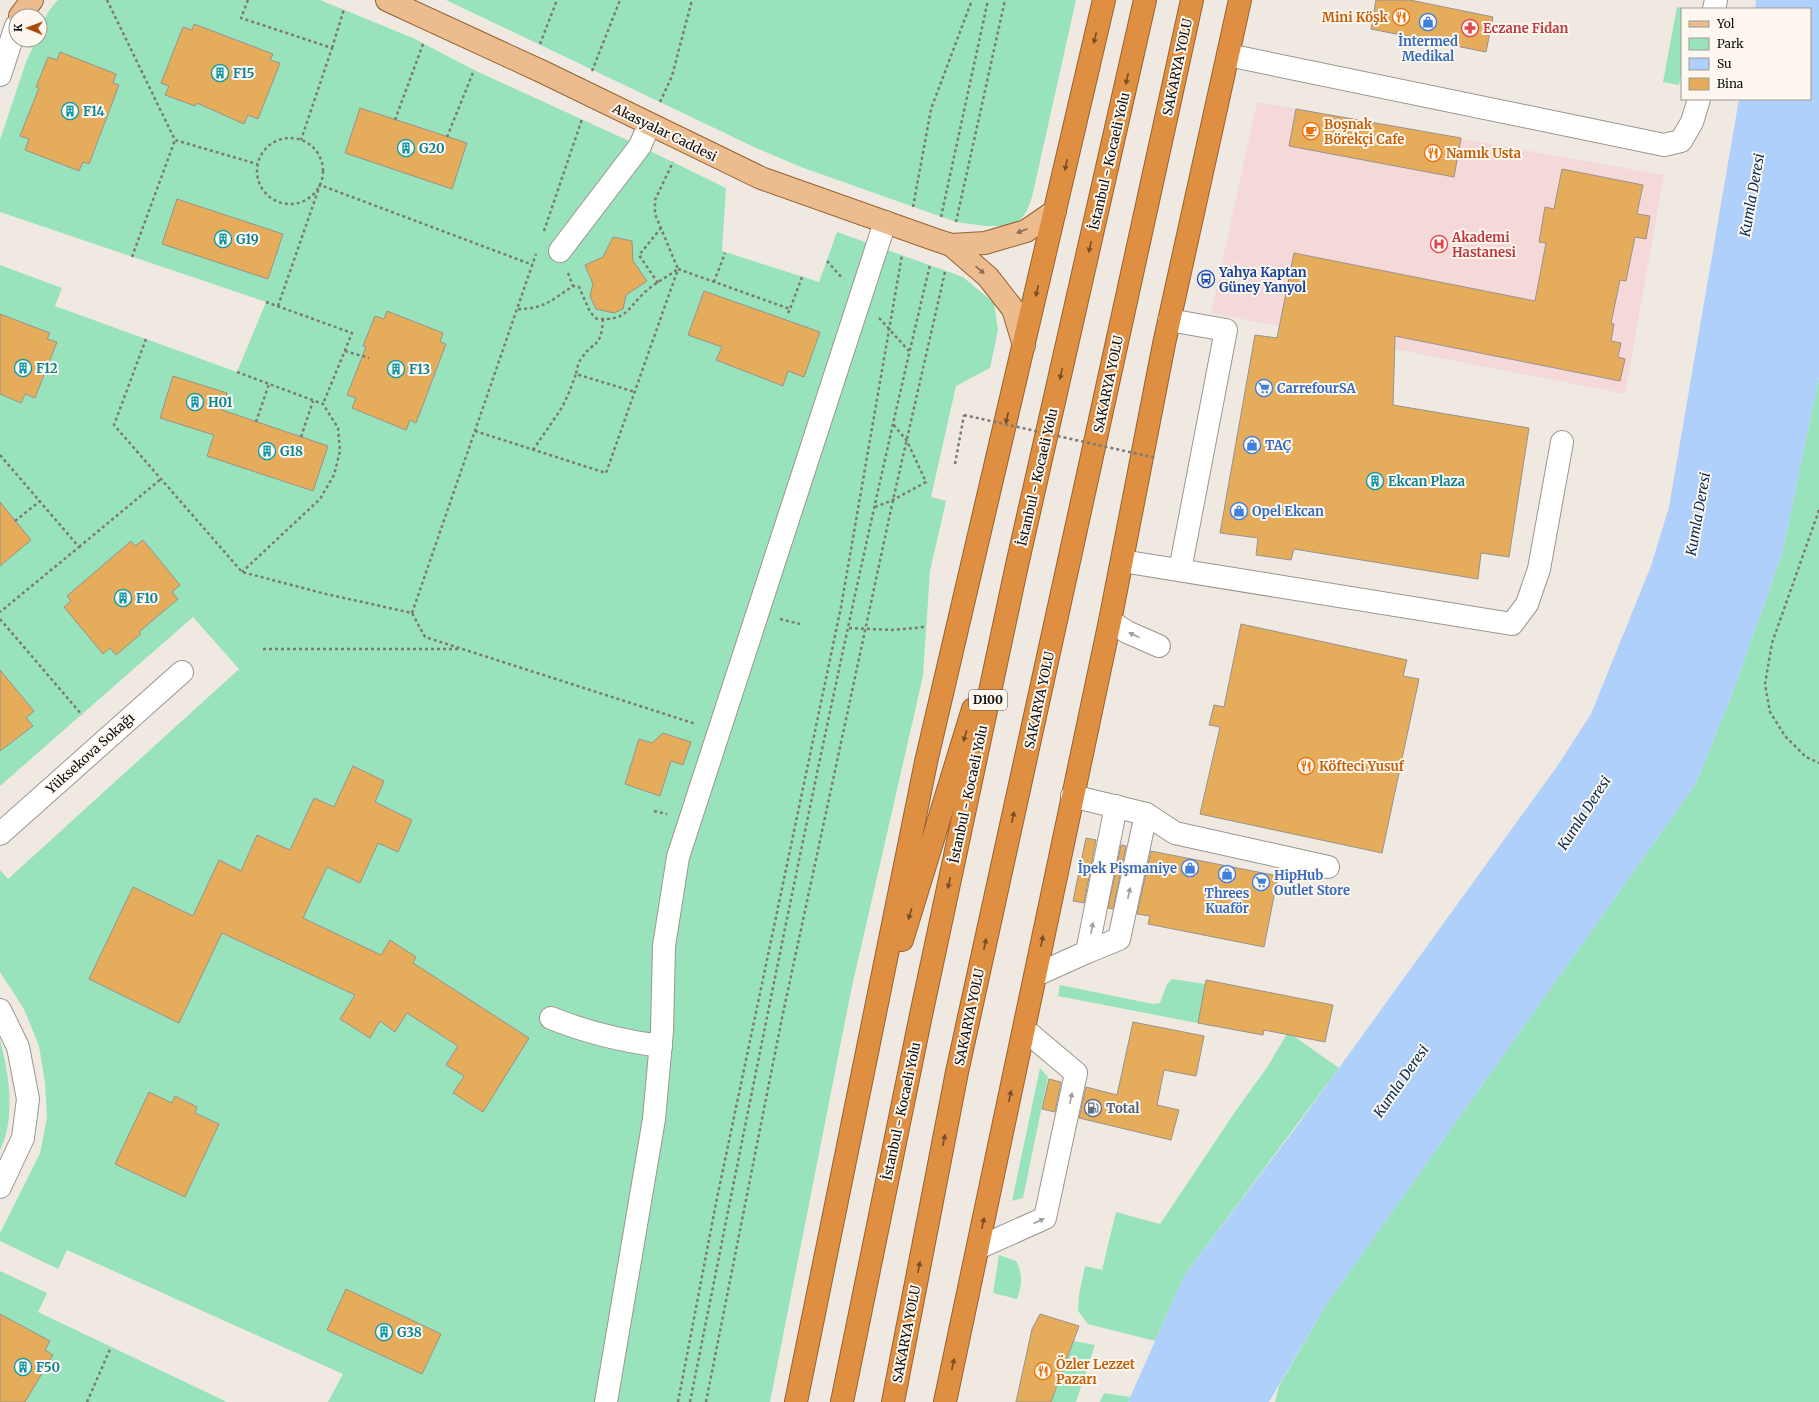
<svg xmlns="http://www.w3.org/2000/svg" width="1819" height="1402" font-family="Merriweather,serif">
	<rect width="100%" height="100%" fill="#efe9e2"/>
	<!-- medical -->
	<path fill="#f4d9d8" d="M1257 102 1664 175 1625 394 1211 313Z"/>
	<!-- green -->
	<g fill="#99e3bc">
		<path d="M58 0H320L413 38 474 70 640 146 726 188 722 251 819 282 837 232 963 277 994 303 998 330 990 368 956 386 931 497 946 501 930 571 923 676 851 991 770 1402H328L343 1374 67 1250 58 1269 0 1241V1233L40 1153 47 1118 45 1083 39 1046 24 1009 0 972V870L8 879 239 669 193 617 0 786V265L62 288 55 306 237 372 266 302 0 212V140L26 62 36 40H40C40 24 47 11 58 0Z"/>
		<path d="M446 0H1076L1032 197 1027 211 1019 222 1005 226H985L956 222 801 167 754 147Z"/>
		<path d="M1677 7 1686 9H1682V69L1679 85 1663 82Z"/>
		<path d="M1819 377V1402H1275L1279 1386 1326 1305 1695 785 1731 697 1782 554Z"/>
		<path d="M1172 979 1205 984 1206 1006 1202 1024 1058 996 1060 985 1153 1004 1160 1003 1167 984Z"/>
		<path d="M1288 1032 1339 1068 1184 1276 1155 1341 1088 1324 1078 1311 1079 1295 1085 1266 1102 1270 1116 1212 1160 1224 1235 1112 1268 1066Z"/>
		<path d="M0 1040C9 1074 16 1118 0 1150Z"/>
		<path d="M1040 1068 1048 1077 1023 1198 1012 1201Z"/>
		<path d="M999 1255 1016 1261C1023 1273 1022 1286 1017 1299L993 1293Z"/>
		<path d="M0 1271 47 1293 38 1312 227 1402H0Z"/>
		<path d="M1074 1341 1095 1345 1076 1402H1051Z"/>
		<path d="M1104 1393 1130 1397 1128 1402H1100Z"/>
	</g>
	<!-- water -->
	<path fill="#aed0fb" d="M1756 0H1819V377L1782 554 1731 697 1695 785 1326 1305 1269 1402H1128L1184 1276 1297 1126 1558 765 1591 714 1651 566 1669 507 1739 99H1810V9H1755Z"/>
	<!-- building -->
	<g fill="#e5ac5b" stroke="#98928c">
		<path d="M1376 0H1410L1493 17 1486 52 1371 29Z"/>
		<path d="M194 24 273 54 270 60 280 63 258 119 248 115 244 124 197 103 195 106 165 95 169 86 161 83 183 27 192 30Z"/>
		<path d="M60 52 116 74 113 83 119 85 89 164 83 162 79 171 25 150 29 139 20 136 39 88 36 87 48 57 57 60Z"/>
		<path d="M360 108 467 143 452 189 345 153Z"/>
		<path d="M1296 109 1461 138 1454 177 1289 146Z"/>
		<path d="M1562 169 1643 185 1637 214 1650 216 1646 239 1635 237 1626 281 1620 280 1611 323 1614 324 1611 341 1621 343 1618 357 1625 359 1620 381 1395 336 1393 405 1529 428 1509 557 1481 553 1478 579 1294 549 1291 560 1256 555 1258 538 1220 533 1255 335 1277 338 1294 253 1535 301 1546 243 1539 242 1545 207 1554 209Z"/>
		<path d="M177 199 283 234 268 279 162 244Z"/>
		<path d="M613 237 632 241 633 261 647 281 626 295 623 309 614 313 596 309 590 296 593 284 585 265 603 257Z"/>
		<path d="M704 291 820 332 804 377 788 371 783 386 716 360 722 347 688 335Z"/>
		<path d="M387 311 443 333 440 342 446 344 416 423 410 420 406 430 352 408 356 398 347 395 366 347 363 346 375 316 384 319Z"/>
		<path d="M0 314 50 333 47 339 57 342 35 398 25 394 21 403 0 394Z"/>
		<path d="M173 376 227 393 222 410 328 446 313 491 207 456 214 435 160 418Z"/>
		<path d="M0 502 31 540 0 566Z"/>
		<path d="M143 540 180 585 172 592 178 599 139 632 141 634 116 655 110 648 103 654 64 607 71 601 67 596 131 541 135 546Z"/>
		<path d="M1241 624 1407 660 1403 676 1419 679 1382 853 1200 814 1220 727 1209 725 1214 705 1224 707Z"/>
		<path d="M0 670 34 711 26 718 33 726 0 751Z"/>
		<path d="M663 733 691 742 683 765 671 761 660 796 625 784 639 739 652 743Z"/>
		<path d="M353 766 384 781 375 802 412 820 398 852 378 843 360 883 327 867 303 918 381 955 390 940 416 957 413 963 529 1038 483 1112 453 1093 464 1076 446 1065 458 1046 407 1013 395 1032 380 1021 370 1038 340 1019 355 995 222 933 179 1023 89 979 133 887 193 916 219 860 241 871 257 835 290 850 314 798 334 807Z"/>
		<path d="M1086 838 1096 840 1084 903 1073 901Z"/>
		<path d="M1121 845 1126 846 1113 909 1108 908Z"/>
		<path d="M1151 851 1278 876 1264 947 1148 924 1150 916 1137 914Z"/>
		<path d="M1206 980 1333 1005 1325 1042 1264 1030 1263 1035 1198 1023Z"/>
		<path d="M1133 1022 1204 1036 1196 1076 1164 1070 1157 1105 1179 1110 1171 1140 1079 1118 1086 1087 1117 1095Z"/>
		<path d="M1049 1079 1061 1082 1055 1112 1042 1109Z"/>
		<path d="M149 1092 172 1103 175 1096 197 1107 195 1113 219 1124 185 1197 115 1164Z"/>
		<path d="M346 1289 441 1334 422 1374 327 1330Z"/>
		<path d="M0 1314 50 1341 45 1350 53 1355 25 1402H0Z"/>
		<path d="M1040 1314 1079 1326 1051 1402H1016L1032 1329Z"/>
	</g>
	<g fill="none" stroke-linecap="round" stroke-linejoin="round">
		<!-- minor casing -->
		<g stroke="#9b968f" stroke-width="24">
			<g id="minor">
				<path d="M1714 9 1716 0"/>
				<path d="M1228 55 1664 145 1681 141 1692 122 1699 99"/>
				<path d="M0 75 16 26"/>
				<path d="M560 251 640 146 649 125"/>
				<path d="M1169 320 1226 330 1180 570"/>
				<path d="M1122 561 1512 624 1527 604 1539 569 1562 442"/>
				<path d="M1110 621 1127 632 1159 646"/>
				<path d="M1072 796 1146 814 1175 833 1328 867"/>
				<path d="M0 834 182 672"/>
				<path d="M1087 952 1119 939 1146 814"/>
				<path d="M1036 975 1087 952 1116 806"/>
				<path d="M0 1010 18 1047 28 1099 23 1138 0 1187"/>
				<path d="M551 1018C588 1033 621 1041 661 1046"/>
				<path d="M978 1248 1045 1218 1076 1073 1025 1030"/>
				<path d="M606 1402 654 1119 662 1031 664 946 678 857 885 222"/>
			</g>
		</g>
		<!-- major casing -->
		<g stroke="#96622f" stroke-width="24">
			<g id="major">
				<path d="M387 0 543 72 761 178 936 240 951 245 985 243 1026 231 1055 211"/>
				<path d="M20 16 32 0"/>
				<path d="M951 245 988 277 1013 309 1024 345"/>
			</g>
		</g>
		<!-- highway casing -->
		<g stroke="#96622f" stroke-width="24">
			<g id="highway">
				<path d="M902 940 973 709"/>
				<path d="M796 1402 926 762 1104 0"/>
				<path d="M842 1402 921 1015 1017 565 1145 0"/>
				<path d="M893 1402 957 1072 1192 0"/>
				<path d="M945 1402 1110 621 1164 344 1240 0"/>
			</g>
		</g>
		<!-- path -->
		<g stroke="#7d7975" stroke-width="2.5" stroke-dasharray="3 3" stroke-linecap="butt">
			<path d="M107 0 175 140 257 164"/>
			<path d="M248 0 241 18 332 48 301 140"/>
			<path d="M540 44 557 0"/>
			<path d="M332 48 344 9"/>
			<path d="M592 71 620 0"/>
			<path d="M660 102 672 76 692 0"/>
			<path d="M395 120 423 44"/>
			<path d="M447 137 474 70"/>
			<circle cx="290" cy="171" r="33"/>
			<path d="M913 207 931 109 972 0"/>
			<path d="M941 217 988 0"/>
			<path d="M956 222 1005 0"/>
			<path d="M544 231 582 119"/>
			<path d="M132 257 175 140"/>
			<path d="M827 261 843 279"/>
			<path d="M568 273 573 286"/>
			<path d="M714 282 725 253"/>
			<path d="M658 283 639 255 661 228"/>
			<path d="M266 302 352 333 323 404"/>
			<path d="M278 306 320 185 533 265"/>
			<path d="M518 309C544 309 552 300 573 286L579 287 590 312 597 319C626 320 625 312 643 294 653 284 667 277 678 269L655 214V200L673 162"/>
			<path d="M788 313 790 309"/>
			<path d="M879 318 909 351"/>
			<path d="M603 319C601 350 594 339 581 359 578 363 577 369 576 374L635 392"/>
			<path d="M146 339 114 425 242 572 326 594 412 613 425 637 696 724"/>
			<path d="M345 351 369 358"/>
			<path d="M237 372 323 404 338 428 340 451 334 475 320 499 242 572"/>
			<path d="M256 422 269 384"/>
			<path d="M475 431 606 473 678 269 790 309 802 277"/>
			<path d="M301 437 313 401"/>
			<path d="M533 450 561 409 568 395 576 374"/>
			<path d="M0 455 79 547 0 612"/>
			<path d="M955 464 964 415"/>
			<path d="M875 507 893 500 926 482 907 441 893 424"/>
			<path d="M1819 510 1772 643 1765 684 1770 712 1785 736 1806 757 1819 763"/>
			<path d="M15 521 40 501"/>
			<path d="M79 547 161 479"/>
			<path d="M412 613 536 254"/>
			<path d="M0 619 82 715"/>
			<path d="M780 619 800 624"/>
			<path d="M849 628 891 630 925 627"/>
			<path d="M263 649H460"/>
			<path d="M654 811 667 814"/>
			<path d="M87 1402 111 1347"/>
			<path d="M678 1402 716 1203 841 607 902 255"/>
			<path d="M690 1402C766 1022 840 642 930 265"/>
			<path d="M706 1402 782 1018 893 500 945 272"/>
		</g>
		<!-- minor -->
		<use href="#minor" stroke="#fff" stroke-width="22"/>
		<!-- major -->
		<use href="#major" stroke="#ecbc8e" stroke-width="22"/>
		<!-- highway -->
		<use href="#highway" stroke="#df8f42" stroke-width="22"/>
		<!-- path-bridge -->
		<path stroke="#7d7975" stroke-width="2.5" stroke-dasharray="3 3" stroke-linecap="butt" d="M964 415 1156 458"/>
	</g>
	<!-- one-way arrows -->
	<defs><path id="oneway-solid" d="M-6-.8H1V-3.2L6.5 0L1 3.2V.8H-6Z"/></defs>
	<g fill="#774e26">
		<use href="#oneway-solid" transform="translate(1095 38) rotate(103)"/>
		<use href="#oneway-solid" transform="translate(1127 79) rotate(103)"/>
		<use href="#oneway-solid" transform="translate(1066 165) rotate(103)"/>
		<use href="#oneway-solid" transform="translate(1090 247) rotate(103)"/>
		<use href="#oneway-solid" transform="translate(1037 291) rotate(103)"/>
		<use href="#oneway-solid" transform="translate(1061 374) rotate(103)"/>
		<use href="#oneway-solid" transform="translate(1007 418) rotate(103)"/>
		<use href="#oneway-solid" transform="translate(965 736) rotate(107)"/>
		<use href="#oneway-solid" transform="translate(1013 817) rotate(-78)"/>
		<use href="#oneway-solid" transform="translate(949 883) rotate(102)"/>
		<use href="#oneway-solid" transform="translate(910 914) rotate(107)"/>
		<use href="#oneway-solid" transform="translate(1042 941) rotate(-79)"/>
		<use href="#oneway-solid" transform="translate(985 944) rotate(-78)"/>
		<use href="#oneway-solid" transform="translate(1010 1096) rotate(-78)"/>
		<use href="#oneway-solid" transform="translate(944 1140) rotate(-79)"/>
		<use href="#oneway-solid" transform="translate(983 1223) rotate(-78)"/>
		<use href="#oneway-solid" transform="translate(919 1267) rotate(-79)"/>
		<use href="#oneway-solid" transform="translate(953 1364) rotate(-78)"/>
	</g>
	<g fill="#896d53">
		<use href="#oneway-solid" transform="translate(1022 231) rotate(159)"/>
		<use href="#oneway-solid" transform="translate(980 270) rotate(41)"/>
	</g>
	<g fill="#9f9e9d">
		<use href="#oneway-solid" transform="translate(1134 635) rotate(-156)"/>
		<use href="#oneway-solid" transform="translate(1129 893) rotate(-78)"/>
		<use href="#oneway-solid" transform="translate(1092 928) rotate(-79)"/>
		<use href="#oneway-solid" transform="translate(1071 1098) rotate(-78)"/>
		<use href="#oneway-solid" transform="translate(1039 1221) rotate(-25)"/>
	</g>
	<!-- icons -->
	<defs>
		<g id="restaurant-ring" transform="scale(0.9)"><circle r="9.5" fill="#fdf7ef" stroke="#e8710a" stroke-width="1.5"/><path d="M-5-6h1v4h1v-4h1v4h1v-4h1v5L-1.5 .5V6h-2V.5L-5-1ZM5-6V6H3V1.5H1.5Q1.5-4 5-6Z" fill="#e8710a"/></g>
		<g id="shop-ring" transform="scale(0.9)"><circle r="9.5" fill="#fdf7ef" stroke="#3f7fe0" stroke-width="1.5"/><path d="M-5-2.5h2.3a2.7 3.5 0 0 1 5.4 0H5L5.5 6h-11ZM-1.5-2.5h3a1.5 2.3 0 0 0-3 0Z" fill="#3f7fe0"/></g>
		<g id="pharmacy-ring" transform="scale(0.9)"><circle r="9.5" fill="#fdf7ef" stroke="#e0444e" stroke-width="1.5"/><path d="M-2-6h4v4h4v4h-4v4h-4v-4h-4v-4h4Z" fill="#e0444e"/></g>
		<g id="building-ring" transform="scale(0.9)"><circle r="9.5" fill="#fdf7ef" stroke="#0f9aa8" stroke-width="1.5"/><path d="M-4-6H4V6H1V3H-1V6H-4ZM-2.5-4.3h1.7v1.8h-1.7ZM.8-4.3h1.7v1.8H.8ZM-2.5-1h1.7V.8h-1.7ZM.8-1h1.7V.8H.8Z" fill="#0f9aa8"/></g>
		<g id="cafe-ring" transform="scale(0.9)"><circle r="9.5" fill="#fdf7ef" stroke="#e8710a" stroke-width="1.5"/><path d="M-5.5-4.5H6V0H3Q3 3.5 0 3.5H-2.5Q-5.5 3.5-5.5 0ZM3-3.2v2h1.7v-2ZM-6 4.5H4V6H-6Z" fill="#e8710a"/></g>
		<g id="hospital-ring" transform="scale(0.9)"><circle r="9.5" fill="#fdf7ef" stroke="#e0444e" stroke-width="1.5"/><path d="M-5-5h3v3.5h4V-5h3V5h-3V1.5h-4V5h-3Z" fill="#e0444e"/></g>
		<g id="bus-ring" transform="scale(0.9)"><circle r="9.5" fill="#fdf7ef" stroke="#1a4fb4" stroke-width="1.5"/><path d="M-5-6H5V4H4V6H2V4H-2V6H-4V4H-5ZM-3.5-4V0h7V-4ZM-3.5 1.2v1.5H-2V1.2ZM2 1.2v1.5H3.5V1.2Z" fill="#1a4fb4"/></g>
		<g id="supermarket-ring" transform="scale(0.9)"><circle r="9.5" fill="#fdf7ef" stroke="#3f7fe0" stroke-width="1.5"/><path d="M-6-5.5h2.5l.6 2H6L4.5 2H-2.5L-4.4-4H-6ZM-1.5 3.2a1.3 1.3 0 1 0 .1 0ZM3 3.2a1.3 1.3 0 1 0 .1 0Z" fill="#3f7fe0"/></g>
		<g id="fuel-ring" transform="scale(0.9)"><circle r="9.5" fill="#fdf7ef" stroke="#5c6f8a" stroke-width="1.5"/><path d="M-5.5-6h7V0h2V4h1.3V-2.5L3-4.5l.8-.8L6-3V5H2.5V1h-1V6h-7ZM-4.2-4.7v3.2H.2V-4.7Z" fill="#5c6f8a"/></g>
	</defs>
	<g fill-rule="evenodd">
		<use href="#restaurant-ring" x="1401" y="17"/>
		<use href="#shop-ring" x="1428" y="22"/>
		<use href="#pharmacy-ring" x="1470" y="28"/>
		<use href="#building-ring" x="220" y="73"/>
		<use href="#building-ring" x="70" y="111"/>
		<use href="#cafe-ring" x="1311" y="131"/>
		<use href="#building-ring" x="406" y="148"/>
		<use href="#restaurant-ring" x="1433" y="153"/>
		<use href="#building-ring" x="223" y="239"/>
		<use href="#hospital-ring" x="1439" y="244"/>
		<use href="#bus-ring" x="1206" y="279"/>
		<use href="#building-ring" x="23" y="368"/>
		<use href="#building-ring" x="396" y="369"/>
		<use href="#supermarket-ring" x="1264" y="388"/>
		<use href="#building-ring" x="195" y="402"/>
		<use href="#shop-ring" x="1252" y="445"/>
		<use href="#building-ring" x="267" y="451"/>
		<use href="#building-ring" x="1375" y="481"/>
		<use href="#shop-ring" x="1239" y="511"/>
		<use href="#building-ring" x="123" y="598"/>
		<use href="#restaurant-ring" x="1306" y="766"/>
		<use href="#shop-ring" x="1190" y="868"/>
		<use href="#shop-ring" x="1227" y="874"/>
		<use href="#supermarket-ring" x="1261" y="882"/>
		<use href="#fuel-ring" x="1093" y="1108"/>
		<use href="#building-ring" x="384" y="1332"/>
		<use href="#building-ring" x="23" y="1367"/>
		<use href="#restaurant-ring" x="1043" y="1371"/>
	</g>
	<g text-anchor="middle" stroke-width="4" stroke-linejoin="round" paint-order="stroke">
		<!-- shield labels -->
		<rect fill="#fdf7ef" stroke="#56534f" stroke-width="1" x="969" y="690" width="38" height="20" rx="3"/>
		<g font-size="12" font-weight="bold" fill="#0f0d0b">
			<text x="988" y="704">D100</text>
		</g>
		<!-- food labels -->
		<g font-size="13" font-weight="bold" fill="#c56008" stroke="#fdf7ef" text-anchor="start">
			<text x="1388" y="22" text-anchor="end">Mini Köşk</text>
			<text x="1324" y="129">Boşnak<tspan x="1324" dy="15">Börekçi Cafe</tspan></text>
			<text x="1446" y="158">Namık Usta</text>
			<text x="1319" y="771">Köfteci Yusuf</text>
			<text x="1056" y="1369">Özler Lezzet<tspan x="1056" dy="15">Pazarı</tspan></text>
		</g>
		<!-- health labels -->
		<g font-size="13" font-weight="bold" fill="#be3a42" stroke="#fdf7ef" text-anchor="start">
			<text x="1483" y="33">Eczane Fidan</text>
			<text x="1452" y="242">Akademi<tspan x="1452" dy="15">Hastanesi</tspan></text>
		</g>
		<!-- shop labels -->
		<g font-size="13" font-weight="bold" fill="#366cbe" stroke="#fdf7ef" text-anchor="start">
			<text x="1428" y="46" text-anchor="middle">İntermed<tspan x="1428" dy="15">Medikal</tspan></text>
			<text x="1277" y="393">CarrefourSA</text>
			<text x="1265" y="450">TAÇ</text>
			<text x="1252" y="516">Opel Ekcan</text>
			<text x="1177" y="873" text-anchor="end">İpek Pişmaniye</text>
			<text x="1274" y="880">HipHub<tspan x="1274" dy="15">Outlet Store</tspan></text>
			<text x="1227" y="898" text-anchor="middle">Threes<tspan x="1227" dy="15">Kuaför</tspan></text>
		</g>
		<!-- street labels -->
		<g font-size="13" fill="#0f0d0b" stroke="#fdf7ef">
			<text transform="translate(1177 67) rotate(-78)" y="5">SAKARYA YOLU</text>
			<text transform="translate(665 132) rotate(26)" y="5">Akasyalar Caddesi</text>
			<text transform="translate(1109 161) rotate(-77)" y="5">İstanbul - Kocaeli Yolu</text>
			<text transform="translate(1108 384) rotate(-78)" y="5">SAKARYA YOLU</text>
			<text transform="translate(1037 477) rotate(-77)" y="5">İstanbul - Kocaeli Yolu</text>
			<text transform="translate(1039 700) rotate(-78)" y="5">SAKARYA YOLU</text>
			<text transform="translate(90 753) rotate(-42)" y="5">Yüksekova Sokağı</text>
			<text transform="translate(968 794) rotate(-78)" y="5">İstanbul - Kocaeli Yolu</text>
			<text transform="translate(969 1017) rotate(-78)" y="5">SAKARYA YOLU</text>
			<text transform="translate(901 1111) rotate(-78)" y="5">İstanbul - Kocaeli Yolu</text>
			<text transform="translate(906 1334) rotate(-79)" y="5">SAKARYA YOLU</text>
		</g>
		<!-- culture labels -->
		<g font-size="13" font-weight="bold" fill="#0d838f" stroke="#fdf7ef" text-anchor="start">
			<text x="233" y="78">F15</text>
			<text x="83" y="116">F14</text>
			<text x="419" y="153">G20</text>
			<text x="236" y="244">G19</text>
			<text x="36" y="373">F12</text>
			<text x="409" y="374">F13</text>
			<text x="208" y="407">H01</text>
			<text x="280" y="456">G18</text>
			<text x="1388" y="486">Ekcan Plaza</text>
			<text x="136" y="603">F10</text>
			<text x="397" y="1337">G38</text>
			<text x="36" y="1372">F50</text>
		</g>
		<!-- transit labels -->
		<g font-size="13" font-weight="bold" fill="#164399" stroke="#fdf7ef" text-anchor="start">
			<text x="1219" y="277">Yahya Kaptan<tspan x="1219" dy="15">Güney Yanyol</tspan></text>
		</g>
		<!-- service labels -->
		<g font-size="13" font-weight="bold" fill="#4e5e75" stroke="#fdf7ef" text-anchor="start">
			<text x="1106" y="1113">Total</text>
		</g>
		<!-- water labels -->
		<g font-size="14" font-style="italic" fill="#032b56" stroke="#fdf7ef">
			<text transform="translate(1752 195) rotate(-80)" y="5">Kumla Deresi</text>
			<text transform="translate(1698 514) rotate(-80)" y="5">Kumla Deresi</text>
			<text transform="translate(1584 813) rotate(-57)" y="5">Kumla Deresi</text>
			<text transform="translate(1401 1081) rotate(-55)" y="5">Kumla Deresi</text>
		</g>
	</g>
	<!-- legend -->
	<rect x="1681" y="8" width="130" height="92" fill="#fdf7ef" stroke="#9e9994"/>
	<rect x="1689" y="21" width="20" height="6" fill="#ecbc8e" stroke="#9e9994"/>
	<text x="1717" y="28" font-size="12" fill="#0f0d0b">Yol</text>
	<rect x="1689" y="38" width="20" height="12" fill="#99e3bc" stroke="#9e9994"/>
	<text x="1717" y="48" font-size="12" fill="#0f0d0b">Park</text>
	<rect x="1689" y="58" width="20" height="12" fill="#aed0fb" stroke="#9e9994"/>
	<text x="1717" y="68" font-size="12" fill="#0f0d0b">Su</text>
	<rect x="1689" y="78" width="20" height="12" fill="#e5ac5b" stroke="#9e9994"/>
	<text x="1717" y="88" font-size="12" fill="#0f0d0b">Bina</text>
	<!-- north arrow -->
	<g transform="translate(28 28) rotate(271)"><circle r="19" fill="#fdf7ef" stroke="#9e9994"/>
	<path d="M0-3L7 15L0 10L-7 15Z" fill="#ad4c09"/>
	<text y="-6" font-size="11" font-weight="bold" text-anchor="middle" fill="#0f0d0b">K</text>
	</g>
</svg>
